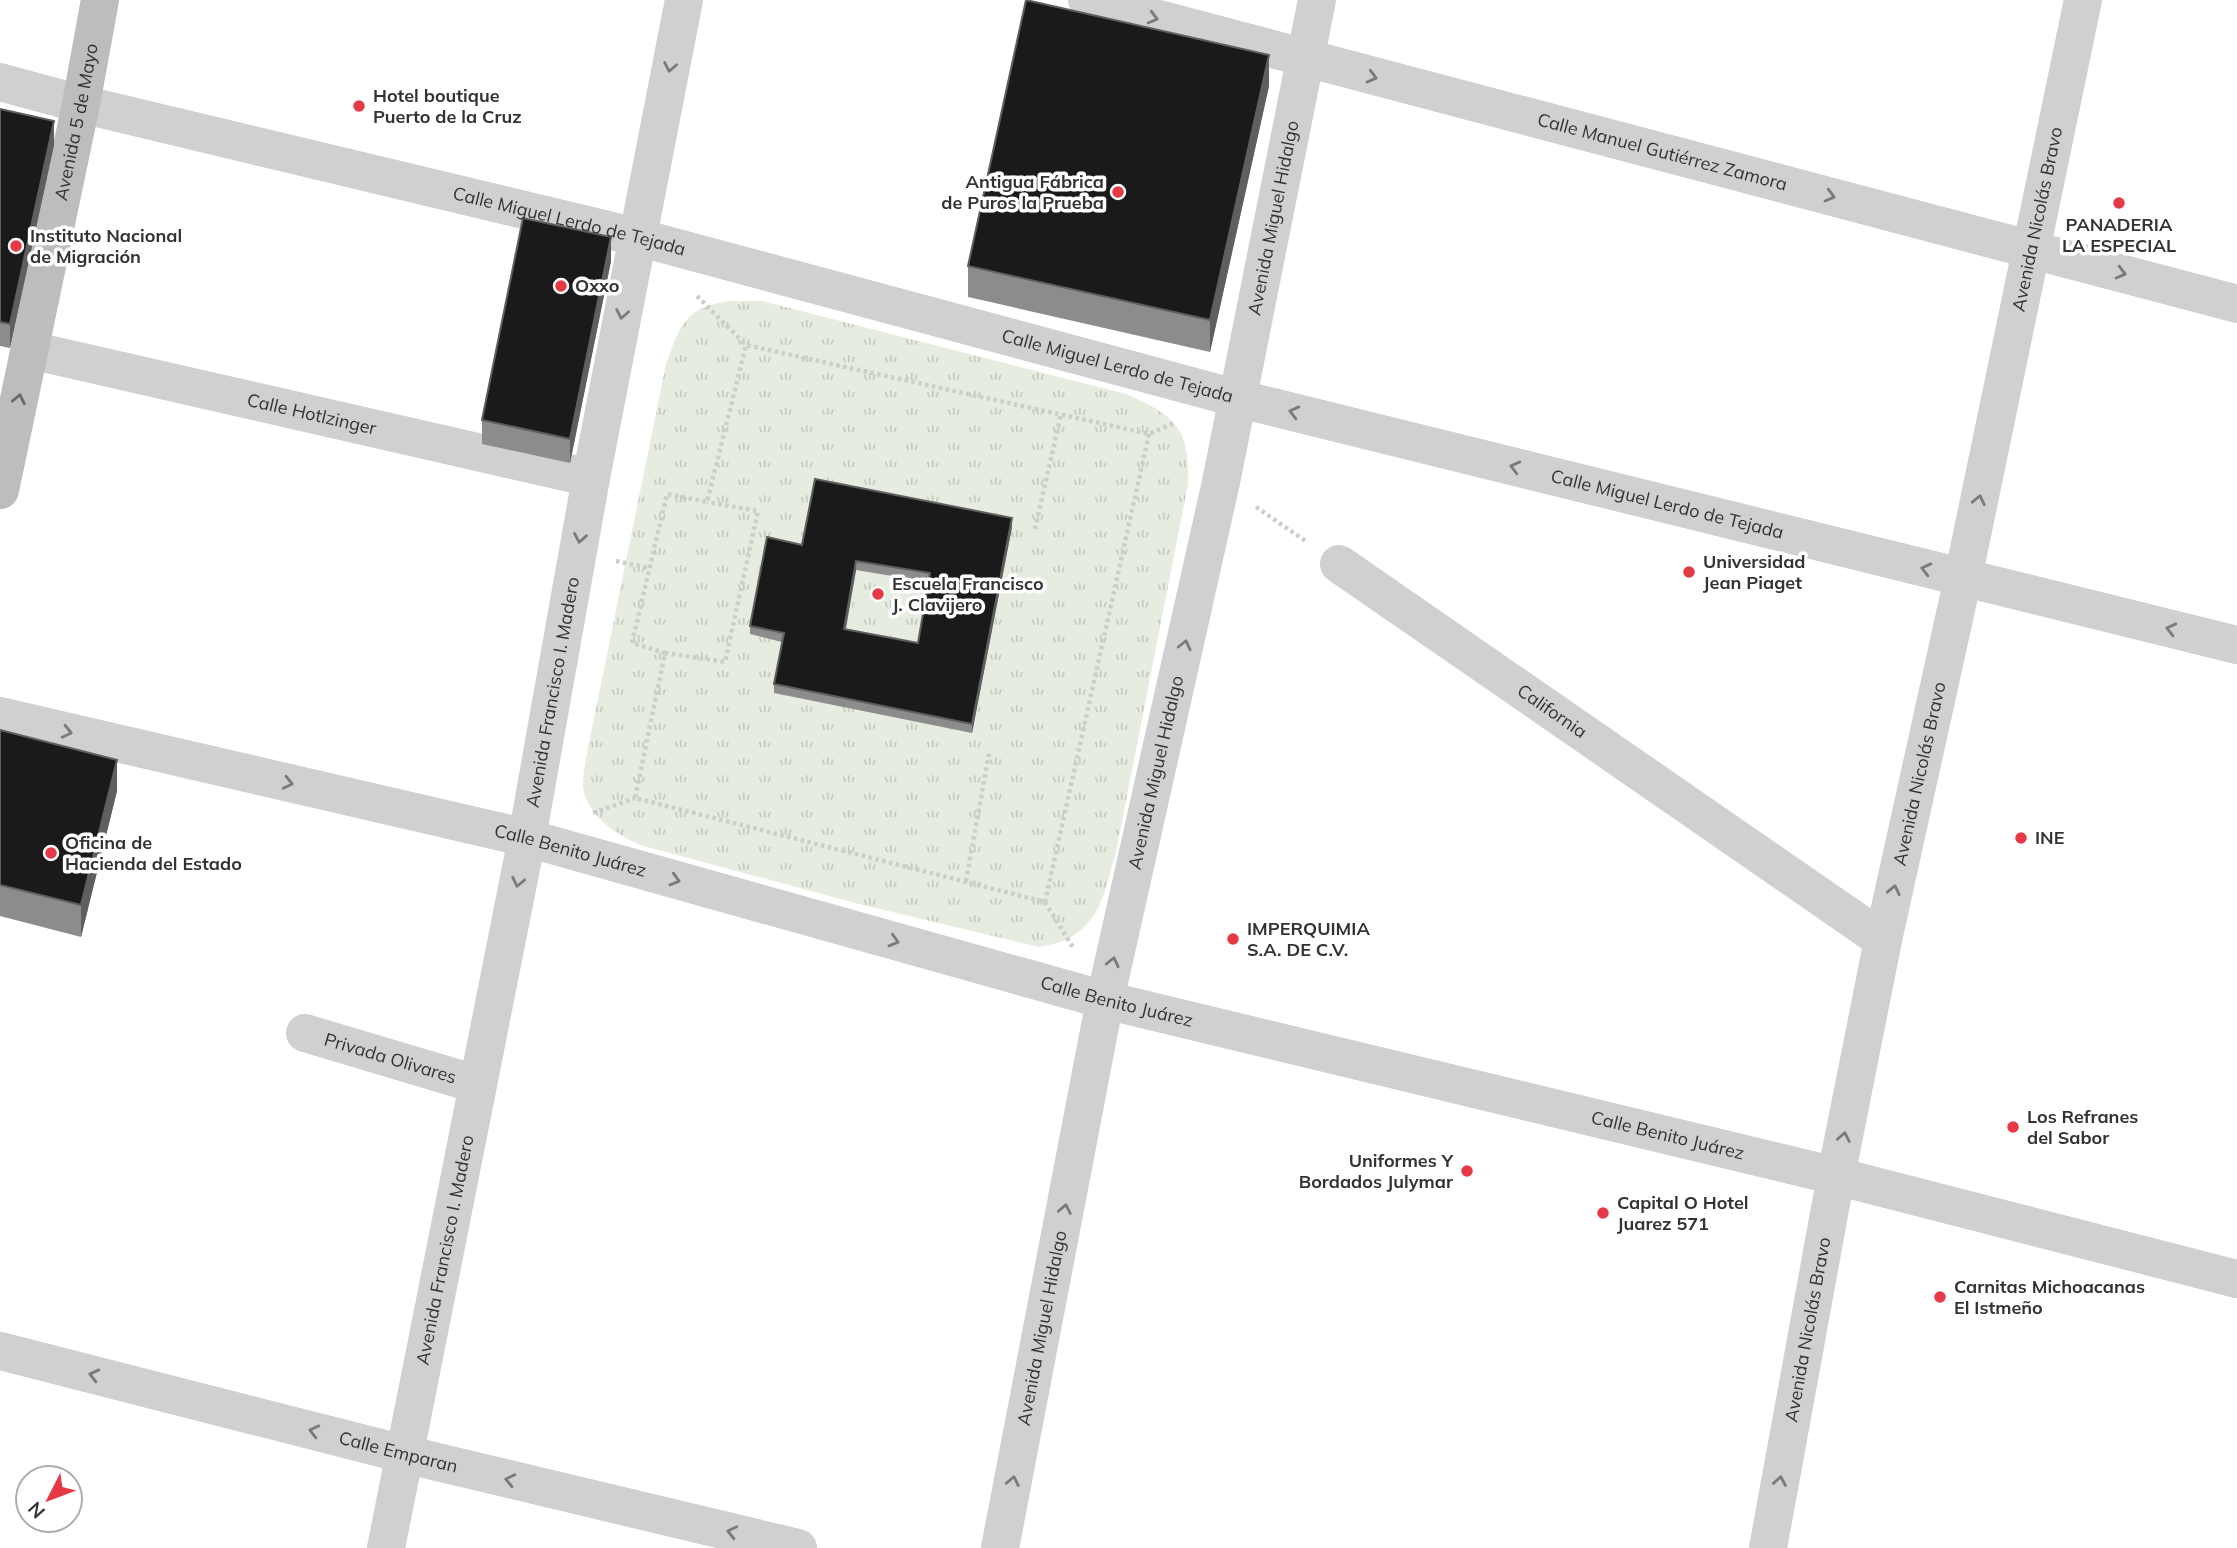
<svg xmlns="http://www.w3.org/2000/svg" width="2237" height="1548" font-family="Mulish,sans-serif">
	<defs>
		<pattern id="grass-tufts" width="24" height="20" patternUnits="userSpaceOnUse" patternTransform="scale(1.75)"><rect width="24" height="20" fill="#e6ecdf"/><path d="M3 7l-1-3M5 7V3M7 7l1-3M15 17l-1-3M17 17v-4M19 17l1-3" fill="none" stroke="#c6cbc0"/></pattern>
	</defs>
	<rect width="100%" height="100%" fill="#fff"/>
	<!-- grass -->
	<path fill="url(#grass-tufts)" d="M731 301H762L1126 394C1176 416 1190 428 1188 484L1117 847C1103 897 1100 938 1039 947L859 904 640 845C617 834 591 819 584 792 581 782 585 768 586 758L666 364C680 325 686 306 731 301Z"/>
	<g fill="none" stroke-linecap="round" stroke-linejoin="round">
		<!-- path -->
		<g stroke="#cdcdcd" stroke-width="4.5" stroke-dasharray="3.5 3.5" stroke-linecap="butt">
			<path d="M697 296 746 345"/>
			<path d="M1149 434 1045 902 635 798 665 653 632 643 667 494 707 502 746 345 1149 434 1174 423"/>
			<path d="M1256 507 1307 542"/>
			<path d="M1035 529 1061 414"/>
			<path d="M616 561 649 568"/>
			<path d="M665 653 725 662 758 511 707 502"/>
			<path d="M593 813 635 798"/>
			<path d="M966 881 989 753"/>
			<path d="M1045 902 1074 949"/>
		</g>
		<!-- street -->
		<g stroke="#d0d0d0" stroke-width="38">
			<path id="s1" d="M1087 0 2237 304"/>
			<path id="s2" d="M0 82 81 104 637 237 1236 398 2237 645"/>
			<path id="s3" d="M30 350 591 478"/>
			<path id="s4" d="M1339 564 1883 940"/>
			<path id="s5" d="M0 716 527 838 1105 1000 1836 1176 2237 1279"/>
			<path id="s6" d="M305 1033 476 1084"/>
			<path id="s7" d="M0 1351 404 1454 798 1548"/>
			<path id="s8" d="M386 1548 527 838 591 478 684 0"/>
			<path id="s9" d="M1000 1548 1105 1000 1221 482 1317 0"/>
			<path id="s10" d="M1768 1548 1836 1176 1883 940 1963 578 2083 0"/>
		</g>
		<!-- secondary -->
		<path stroke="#bdbdbd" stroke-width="38" id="s11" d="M0 490 81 104 100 0"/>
	</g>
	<!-- wall -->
	<g fill="#8c8c8c" fill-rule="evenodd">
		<path d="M1269 86 1210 352 968 297V266Z"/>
		<path d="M0 109 54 145 10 348 0 346Z"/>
		<path d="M611 261 570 463 482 444V420Z"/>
		<path d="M1012 527 972 733 774 693V684L782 642 750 634V626L802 545ZM856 570 929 582 918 643 846 629Z"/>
		<path d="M0 730 117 791 81 937 0 916Z"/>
	</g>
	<!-- shaded-wall -->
	<g fill="#5f5f5f">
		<path d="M1269 55V86L1210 352V320Z"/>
		<path d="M54 121V145L10 348V324Z"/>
		<path d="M611 237V261L570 463V439Z"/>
		<path d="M1012 518V527L972 733V724Z"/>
		<path d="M856 561V570L844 637V629Z"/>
		<path d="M117 760V791L81 937V905Z"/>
	</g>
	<!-- building -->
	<g fill="#1a1a1a" stroke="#5f5f5f" stroke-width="2" fill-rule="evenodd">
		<path d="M1026 0 1269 55 1210 320 968 266Z"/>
		<path d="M0 109 54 121 10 324 0 322Z"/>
		<path d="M523 218 611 237 570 439 482 420Z"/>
		<path d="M815 479 1012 518 972 724 774 684 784 633 750 626 767 537 802 545ZM856 561 930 573 918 643 844 629Z"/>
		<path d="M0 730 117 760 81 905 0 885Z"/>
	</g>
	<!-- one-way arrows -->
	<defs><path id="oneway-chevron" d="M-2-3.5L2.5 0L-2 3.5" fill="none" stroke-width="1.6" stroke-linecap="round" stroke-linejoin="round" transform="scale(1.75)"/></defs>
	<g stroke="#7a7a7a">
		<use href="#oneway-chevron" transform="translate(1153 18) rotate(15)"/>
		<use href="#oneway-chevron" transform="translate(670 67) rotate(101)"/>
		<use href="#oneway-chevron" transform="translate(1372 77) rotate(15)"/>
		<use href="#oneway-chevron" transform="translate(1830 196) rotate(15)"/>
		<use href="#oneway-chevron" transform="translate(2121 273) rotate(15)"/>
		<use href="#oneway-chevron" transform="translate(622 314) rotate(101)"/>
		<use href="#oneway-chevron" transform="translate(1294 412) rotate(-166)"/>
		<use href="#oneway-chevron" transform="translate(1515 467) rotate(-166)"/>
		<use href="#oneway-chevron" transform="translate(1979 500) rotate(-78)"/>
		<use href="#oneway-chevron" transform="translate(580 538) rotate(100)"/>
		<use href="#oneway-chevron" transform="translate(1926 569) rotate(-166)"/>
		<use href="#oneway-chevron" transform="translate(2171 629) rotate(-166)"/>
		<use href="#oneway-chevron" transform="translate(1185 645) rotate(-77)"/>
		<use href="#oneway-chevron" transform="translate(67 732) rotate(13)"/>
		<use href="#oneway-chevron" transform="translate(288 783) rotate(13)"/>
		<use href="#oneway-chevron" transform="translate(675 880) rotate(16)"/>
		<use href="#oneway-chevron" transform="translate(518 882) rotate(102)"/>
		<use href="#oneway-chevron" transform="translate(1894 890) rotate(-78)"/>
		<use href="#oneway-chevron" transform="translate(894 941) rotate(16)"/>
		<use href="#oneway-chevron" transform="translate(1113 962) rotate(-77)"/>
		<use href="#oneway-chevron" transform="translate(1844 1137) rotate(-79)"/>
		<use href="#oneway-chevron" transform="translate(1065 1209) rotate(-79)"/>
		<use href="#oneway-chevron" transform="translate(94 1375) rotate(-166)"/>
		<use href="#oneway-chevron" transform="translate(314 1431) rotate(-166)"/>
		<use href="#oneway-chevron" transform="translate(510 1480) rotate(-167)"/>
		<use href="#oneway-chevron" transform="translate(1013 1481) rotate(-79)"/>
		<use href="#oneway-chevron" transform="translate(1780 1481) rotate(-80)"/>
		<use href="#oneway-chevron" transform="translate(732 1532) rotate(-167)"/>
	</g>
	<use stroke="#6a6a6a" href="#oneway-chevron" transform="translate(19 399) rotate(-78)"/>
	<!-- markers -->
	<g fill="#e63946" stroke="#fff" stroke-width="2.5">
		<circle cx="359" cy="106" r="7"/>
		<circle cx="1118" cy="192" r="7"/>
		<circle cx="2119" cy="203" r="7"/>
		<circle cx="16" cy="246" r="7"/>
		<circle cx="561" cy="286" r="7"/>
		<circle cx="1689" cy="572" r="7"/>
		<circle cx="878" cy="594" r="7"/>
		<circle cx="2021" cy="838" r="7"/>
		<circle cx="51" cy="853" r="7"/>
		<circle cx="1233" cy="939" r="7"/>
		<circle cx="2013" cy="1127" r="7"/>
		<circle cx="1467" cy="1171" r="7"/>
		<circle cx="1603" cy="1213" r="7"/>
		<circle cx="1940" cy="1297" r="7"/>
	</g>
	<g text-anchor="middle" stroke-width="7" stroke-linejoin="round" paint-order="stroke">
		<!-- poi labels -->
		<g font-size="18" font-weight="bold" fill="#333" stroke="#fff" text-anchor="start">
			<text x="373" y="102">Hotel boutique<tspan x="373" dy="21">Puerto de la Cruz</tspan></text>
			<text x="1104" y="188" text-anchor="end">Antigua Fábrica<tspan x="1104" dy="21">de Puros la Prueba</tspan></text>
			<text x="2119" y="231" text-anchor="middle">PANADERIA<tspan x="2119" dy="21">LA ESPECIAL</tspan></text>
			<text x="30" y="242">Instituto Nacional<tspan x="30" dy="21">de Migración</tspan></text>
			<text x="575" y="292">Oxxo</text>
			<text x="1703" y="568">Universidad<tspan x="1703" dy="21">Jean Piaget</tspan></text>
			<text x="892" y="590">Escuela Francisco<tspan x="892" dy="21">J. Clavijero</tspan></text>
			<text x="2035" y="844">INE</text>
			<text x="65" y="849">Oficina de<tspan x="65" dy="21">Hacienda del Estado</tspan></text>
			<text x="1247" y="935">IMPERQUIMIA<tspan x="1247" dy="21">S.A. DE C.V.</tspan></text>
			<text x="2027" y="1123">Los Refranes<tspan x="2027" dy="21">del Sabor</tspan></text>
			<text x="1453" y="1167" text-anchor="end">Uniformes Y<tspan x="1453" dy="21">Bordados Julymar</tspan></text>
			<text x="1617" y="1209">Capital O Hotel<tspan x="1617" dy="21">Juarez 571</tspan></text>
			<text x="1954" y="1293">Carnitas Michoacanas<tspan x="1954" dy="21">El Istmeño</tspan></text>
		</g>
		<!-- street labels -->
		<g font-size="18" fill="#333" stroke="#fff">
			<text dy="6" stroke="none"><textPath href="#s11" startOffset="376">Avenida 5 de Mayo</textPath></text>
			<text dy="6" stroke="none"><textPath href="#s1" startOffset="595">Calle Manuel Gutiérrez Zamora</textPath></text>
			<text dy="6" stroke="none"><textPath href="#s10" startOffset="1356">Avenida Nicolás Bravo</textPath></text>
			<text dy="6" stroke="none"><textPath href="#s9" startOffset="1358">Avenida Miguel Hidalgo</textPath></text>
			<text dy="6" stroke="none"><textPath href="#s2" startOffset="586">Calle Miguel Lerdo de Tejada</textPath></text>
			<text dy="6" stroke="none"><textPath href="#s2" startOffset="1153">Calle Miguel Lerdo de Tejada</textPath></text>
			<text dy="6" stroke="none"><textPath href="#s3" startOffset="289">Calle Hotlzinger</textPath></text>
			<text dy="6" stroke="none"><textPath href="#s2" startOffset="1720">Calle Miguel Lerdo de Tejada</textPath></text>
			<text dy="6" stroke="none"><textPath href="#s8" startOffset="872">Avenida Francisco I. Madero</textPath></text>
			<text dy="6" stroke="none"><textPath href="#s4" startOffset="259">California</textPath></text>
			<text dy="6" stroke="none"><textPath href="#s9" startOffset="791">Avenida Miguel Hidalgo</textPath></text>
			<text dy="6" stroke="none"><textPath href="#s10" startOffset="789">Avenida Nicolás Bravo</textPath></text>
			<text dy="6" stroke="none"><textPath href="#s5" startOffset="586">Calle Benito Juárez</textPath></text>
			<text dy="6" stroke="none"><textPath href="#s5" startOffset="1153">Calle Benito Juárez</textPath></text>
			<text dy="6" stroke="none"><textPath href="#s6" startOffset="89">Privada Olivares</textPath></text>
			<text dy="6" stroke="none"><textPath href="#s5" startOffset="1720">Calle Benito Juárez</textPath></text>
			<text dy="6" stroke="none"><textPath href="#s8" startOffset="304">Avenida Francisco I. Madero</textPath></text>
			<text dy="6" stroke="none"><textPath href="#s9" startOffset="224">Avenida Miguel Hidalgo</textPath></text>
			<text dy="6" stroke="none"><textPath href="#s10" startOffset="222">Avenida Nicolás Bravo</textPath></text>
			<text dy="6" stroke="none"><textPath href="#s7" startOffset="411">Calle Emparan</textPath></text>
		</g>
	</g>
	<!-- north arrow -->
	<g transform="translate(49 1499) rotate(228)"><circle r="33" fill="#ffffff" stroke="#adadad" stroke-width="2"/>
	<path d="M0-5L12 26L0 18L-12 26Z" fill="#e63946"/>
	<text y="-10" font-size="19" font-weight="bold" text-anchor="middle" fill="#333333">N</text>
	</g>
</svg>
